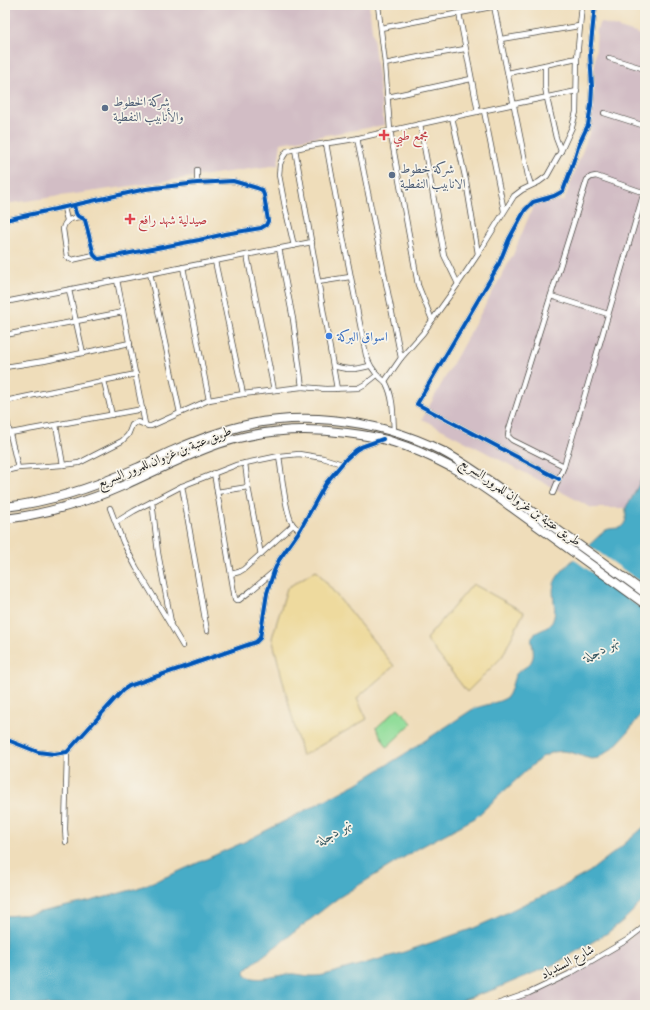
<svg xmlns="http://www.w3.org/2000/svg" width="650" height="1010" font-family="'IM FELL French Canon',Amiri,serif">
	<rect width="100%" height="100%" fill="#f7f3e8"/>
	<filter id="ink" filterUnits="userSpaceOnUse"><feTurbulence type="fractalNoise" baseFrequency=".025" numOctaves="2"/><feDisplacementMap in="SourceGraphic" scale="8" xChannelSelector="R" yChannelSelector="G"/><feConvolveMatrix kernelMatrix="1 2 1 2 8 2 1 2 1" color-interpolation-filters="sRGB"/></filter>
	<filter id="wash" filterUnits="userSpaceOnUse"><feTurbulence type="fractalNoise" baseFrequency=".012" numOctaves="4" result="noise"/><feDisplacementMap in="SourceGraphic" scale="16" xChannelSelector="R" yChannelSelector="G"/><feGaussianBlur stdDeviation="0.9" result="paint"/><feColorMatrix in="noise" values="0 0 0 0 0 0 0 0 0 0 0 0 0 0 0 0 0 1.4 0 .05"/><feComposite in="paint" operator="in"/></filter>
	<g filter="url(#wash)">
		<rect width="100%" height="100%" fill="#efddba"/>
		<!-- industrial -->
		<g fill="#d2bdc5">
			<path d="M5 5H369L384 125 281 143 278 165 5 204Z"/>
			<path d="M600 22 645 36V473L626 508H592L422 419 513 255 536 199 564 201 591 128 597 29Z"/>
			<path d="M645 922V1005H498L565 976 631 937Z"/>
		</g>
		<!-- green -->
		<path fill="#91dd9a" stroke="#5e8462" d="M398 708 412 723 387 747 376 728Z"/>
		<!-- sand -->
		<g fill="#eeda9e" stroke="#8c8264">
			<path d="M316 570 394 666 357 698 367 719 302 756 272 638 287 588Z"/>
			<path d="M473 584 524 612 502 657 467 692 426 639Z"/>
		</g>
		<!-- water -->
		<path fill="#47acc7" stroke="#396c79" d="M645 473V709L627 733 614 747 604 754 598 758 592 759 584 757 579 755 570 752 562 751 554 752 542 757 527 770 475 818 419 848 338 898 279 944 251 965 245 971 246 975C258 983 276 975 289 974 296 973 304 976 311 976 315 976 319 976 324 975L401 953 474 928 494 919 522 905 555 891 589 872 616 851 645 826V899L624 920 606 934 555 964 495 989 449 1005H5V916L31 914 91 901 135 889 173 874 244 842 356 784 403 755 473 709C480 706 502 702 507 697 512 691 512 681 516 674 520 669 529 667 532 660 536 653 530 641 532 637 536 629 551 631 554 617 557 602 548 590 558 576 566 565 578 556 588 546 594 541 600 534 606 530 612 527 620 530 623 525 628 520 625 514 626 508 627 505 629 502 631 500 635 491 640 482 645 473Z"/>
		<!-- pier -->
		<path fill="#efddba" d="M587 544 645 585V611L572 558Z"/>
	</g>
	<g filter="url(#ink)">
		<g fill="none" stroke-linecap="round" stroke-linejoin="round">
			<!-- street casing -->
			<g stroke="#484640" stroke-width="6">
				<g id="street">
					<path d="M378 5 385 64 390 130 418 285 432 320"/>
					<path d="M494 6 528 176 531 185"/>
					<path d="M459 13 478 112"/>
					<path d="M381 28 502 5"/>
					<path d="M501 39 579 26"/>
					<path d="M609 58 645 69"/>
					<path d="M385 64 424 56 465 49"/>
					<path d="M545 65V87L547 98 556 138 561 151"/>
					<path d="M508 73 577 58"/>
					<path d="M388 97 471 79"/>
					<path d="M484 111 504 211"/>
					<path d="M604 113 645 126"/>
					<path d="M452 117 466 181 478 254"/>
					<path d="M420 124 444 255 458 284"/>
					<path d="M357 138 401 358"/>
					<path d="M326 143 340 221 366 355C369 364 372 370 379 376 381 379 384 380 386 383 394 398 393 416 394 433"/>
					<path d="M295 149 337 389"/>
					<path d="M197 170V183"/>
					<path d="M64 208 67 220"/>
					<path d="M79 217C71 219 65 219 63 229L67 257 72 260 94 255"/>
					<path d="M5 220 74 205 146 189 197 183 233 181 257 188 262 190 264 195 268 221 266 225 261 228 225 234 199 240 99 259 97 258 94 255 85 220C83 217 80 218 78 216 75 214 75 208 74 205"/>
					<path d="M294 246 285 207 279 175 280 164 283 157 287 151C310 144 335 143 359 138 431 121 504 106 577 91"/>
					<path d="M279 248 293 319 302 387 326 389 358 388 367 383 377 375"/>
					<path d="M247 255 274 390"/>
					<path d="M215 261 243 394"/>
					<path d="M183 267 209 400"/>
					<path d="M150 273 180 413"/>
					<path d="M117 280 145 424"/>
					<path d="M318 282 350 277"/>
					<path d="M69 290 83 353"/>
					<path d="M551 296 608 314"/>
					<path d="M5 302 312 242"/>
					<path d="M5 335 123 312"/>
					<path d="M333 366C347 370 355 370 369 366"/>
					<path d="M5 367 44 361 130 343"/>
					<path d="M104 381 112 415"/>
					<path d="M385 381 401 358 423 333 458 284 478 254 514 196 522 190 539 182 547 176 561 151 572 127 576 112 577 58 582 5"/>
					<path d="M5 401 136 374"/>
					<path d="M5 413 18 468"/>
					<path d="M56 425 63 465"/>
					<path d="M5 434 143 409"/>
					<path d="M279 456C282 474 284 505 291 521 293 526 296 528 300 530"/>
					<path d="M245 463 248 487 261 555"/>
					<path d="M564 466 512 440 508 436 509 429 587 180 591 177 596 176 645 193"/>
					<path d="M5 471 18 468 63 465 79 463 122 441 128 435 132 425 135 423 138 422 148 426H151L209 400 243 394 302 387"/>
					<path d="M214 473 235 599 236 600H239L252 590 273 572"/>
					<path d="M559 479 417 404 498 266 509 239 525 210 533 202 554 196 563 191 571 169 579 144 588 125 591 105 592 87 590 53 595 5"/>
					<path d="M182 486 207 631"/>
					<path d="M217 492 248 487"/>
					<path d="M553 493 564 466 644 192"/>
					<path d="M152 501 158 553 171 622"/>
					<path d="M110 508 123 542 136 567 183 646"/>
					<path d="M116 522 134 511 182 486 236 465 279 456 299 454 323 458 342 464"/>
					<path d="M231 574 239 572 244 569 293 525"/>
					<path d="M5 739 38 752 54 754 67 752 123 690 129 686 256 642 260 638 267 593 274 571 279 560 300 530 326 483 346 459 356 450 361 447 382 440"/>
					<path d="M66 842 65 829 67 752"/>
					<path d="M494 1005 529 993 569 974 627 940 645 926"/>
				</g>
			</g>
			<!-- highway casing -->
			<g stroke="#484640" stroke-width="10">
				<g id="highway">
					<path d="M5 507C51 502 95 487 137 468 149 463 160 456 172 451 188 444 205 437 221 432 292 408 376 418 442 451 472 467 499 488 527 508 566 536 606 564 645 593"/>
					<path d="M5 519C47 514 89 501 127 484 157 470 187 455 218 444 260 430 304 427 347 433 363 435 378 437 393 442 413 448 432 457 451 467 481 484 508 505 536 525 572 551 609 578 645 604"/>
				</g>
			</g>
			<!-- street -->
			<use href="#street" stroke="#fff" stroke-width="4.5"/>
			<!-- highway -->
			<use href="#highway" stroke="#fff" stroke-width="8"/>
			<!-- cycleway casing -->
			<g stroke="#f7f3e8" stroke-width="6">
				<g id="cycleway">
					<path d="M5 220 74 205 146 189 197 183 233 181 257 188 262 190 264 195 268 221 266 225 261 228 225 234 199 240 99 259 97 258 94 255 85 220C83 217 80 218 78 216 75 214 75 208 74 205"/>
					<path d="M559 479 417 404 498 266 509 239 525 210 533 202 554 196 563 191 571 169 579 144 588 125 591 105 592 87 590 53 595 5"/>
					<path d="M5 739 38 752 54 754 67 752 123 690 129 686 256 642 260 638 267 593 274 571 279 560 300 530 326 483 346 459 356 450 361 447 383 439"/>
				</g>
			</g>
			<!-- cycleway -->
			<use href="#cycleway" stroke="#0057b8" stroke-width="4"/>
		</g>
	</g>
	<!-- markers -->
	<g fill="#5c6f8a" stroke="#f7f3e8" stroke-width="1.5">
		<circle cx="105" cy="108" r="4"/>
		<circle cx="392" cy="175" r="4"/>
	</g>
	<g fill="#e0444e" stroke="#f7f3e8" stroke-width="1.5">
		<path d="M382 129h4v4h4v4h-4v4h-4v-4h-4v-4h4z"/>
		<path d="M128 213h4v4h4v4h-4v4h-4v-4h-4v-4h4z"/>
	</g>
	<circle fill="#3f7fe0" stroke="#f7f3e8" stroke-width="1.5" cx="329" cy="336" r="4"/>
	<g text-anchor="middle" stroke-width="3.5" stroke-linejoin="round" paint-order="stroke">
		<!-- service labels -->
		<g font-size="13" fill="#4e5e75" stroke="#f7f3e8" text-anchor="start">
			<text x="113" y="106">شركة الخطوط<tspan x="113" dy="15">والأنابيب النفطية</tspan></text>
			<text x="400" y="173">شركة خطوط<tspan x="400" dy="15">الانابيب النفطية</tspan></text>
		</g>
		<!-- health labels -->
		<g font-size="13" fill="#be3a42" stroke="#f7f3e8" text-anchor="start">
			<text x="393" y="140">مجمع طبي</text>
			<text x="138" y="224">صيدلية شهد رافع</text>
		</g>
		<!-- shop labels -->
		<g font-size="13" fill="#366cbe" stroke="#f7f3e8" text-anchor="start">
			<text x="337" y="341">اسواق البركة</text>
		</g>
		<!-- street labels -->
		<g font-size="13" fill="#2b2b2b" stroke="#f7f3e8">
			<text transform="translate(164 456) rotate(-22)" y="5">طريق عتبة بن غزوان للمرور السريع</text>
			<text transform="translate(521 501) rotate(35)" y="5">طريق عتبة بن غزوان للمرور السريع</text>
			<text transform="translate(567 961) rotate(-28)" y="5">شارع السندباد</text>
		</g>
		<!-- water labels -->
		<g font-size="14" font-style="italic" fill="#355862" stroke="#f7f3e8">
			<text transform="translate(601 649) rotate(-30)" y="5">نهر دجلة</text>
			<text transform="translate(334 832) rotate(-32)" y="5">نهر دجلة</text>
		</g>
	</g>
	<!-- margin -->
	<rect width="650" height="1010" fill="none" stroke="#f7f3e8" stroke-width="20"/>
</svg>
